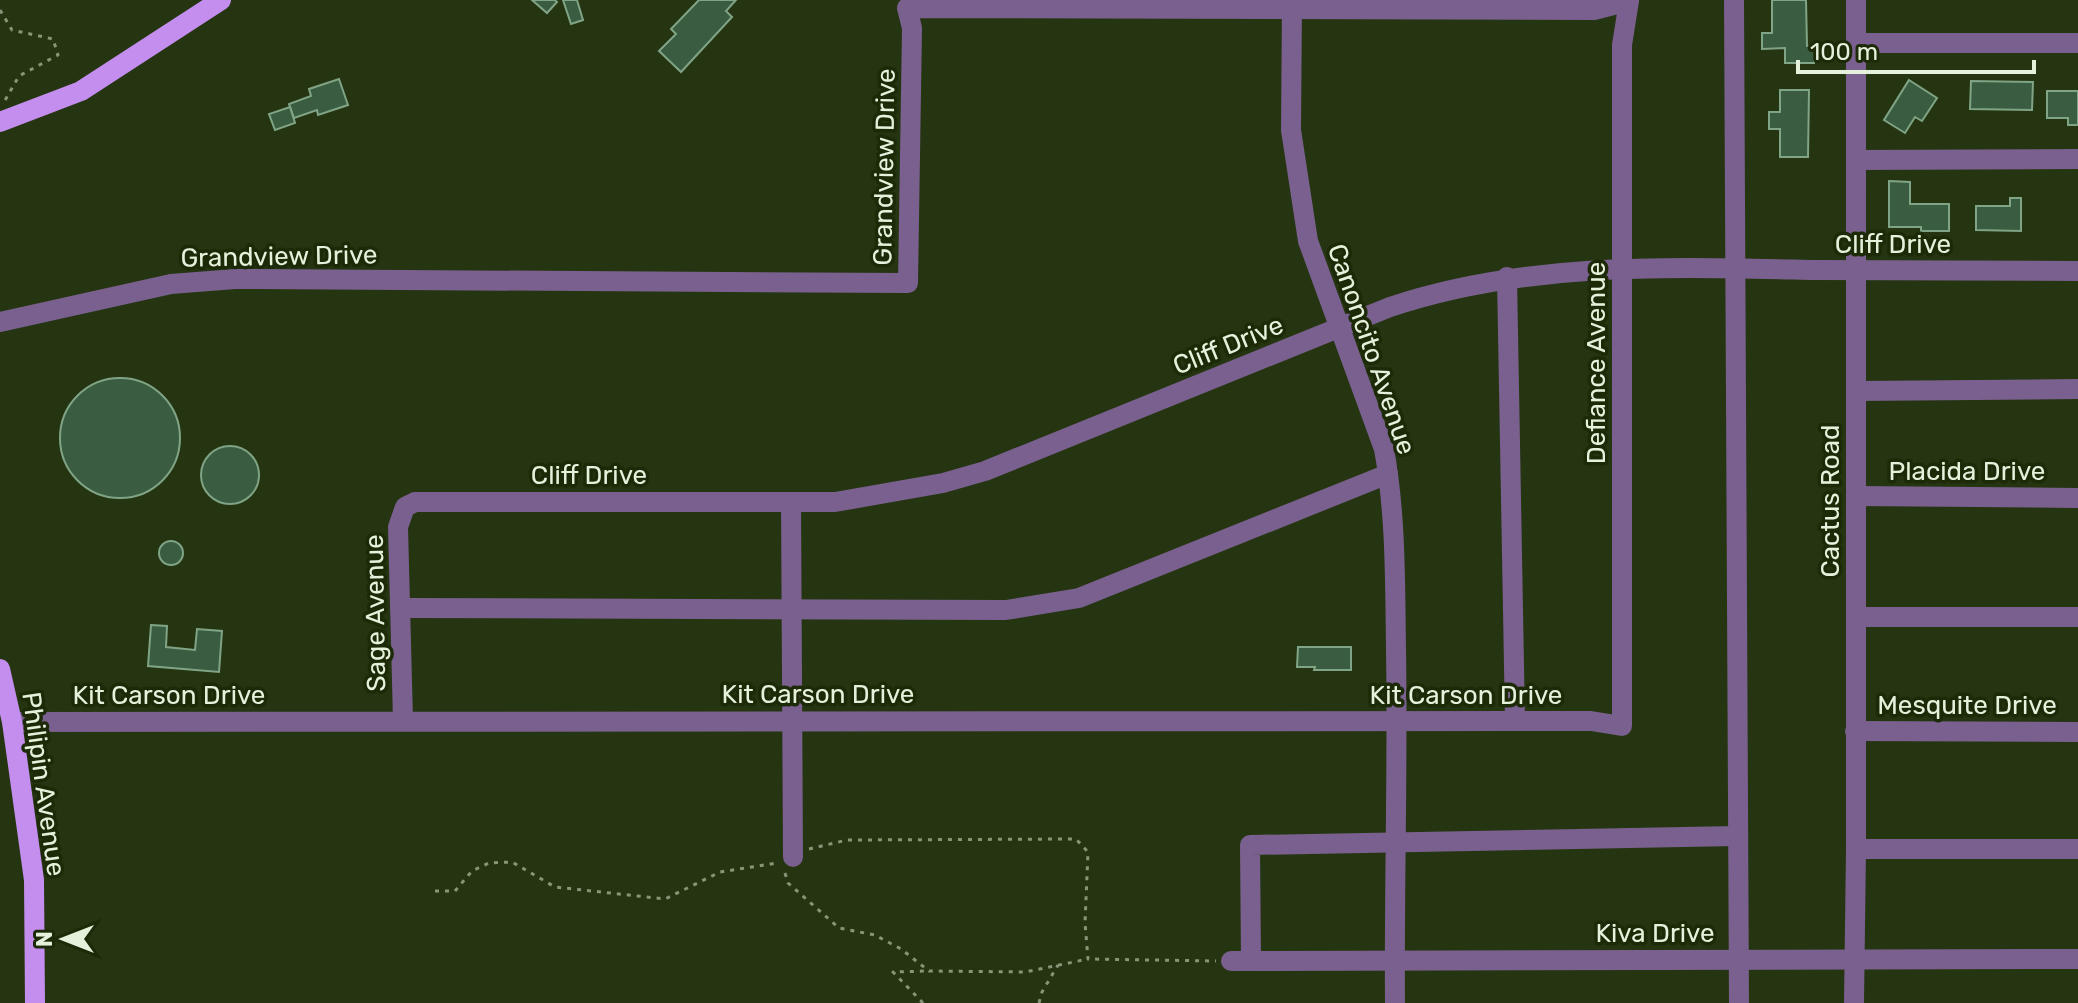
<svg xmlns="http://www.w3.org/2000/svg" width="2078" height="1003" font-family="Rubik,sans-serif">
	<rect width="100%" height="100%" fill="#253511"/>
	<!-- building -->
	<g fill="#3a5c40" stroke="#80a486" stroke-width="2">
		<path d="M532 0H555L557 2 547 13Z"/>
		<path d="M563 0H577L583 20 571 24Z"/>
		<path d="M699 0H736L726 11 732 17 681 72 659 51 676 34 671 29Z"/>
		<path d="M1772 0H1806L1807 46H1814V63H1785V48L1762 49V33H1772Z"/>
		<path d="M339 79 348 105 318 115 317 110 294 118 289 104 311 96 309 89Z"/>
		<path d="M1909 80 1937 98 1922 121 1915 117 1905 133 1884 120Z"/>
		<path d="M1971 81 2033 82 2032 110 1970 109Z"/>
		<path d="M1780 90H1809L1808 157H1780V129H1769V112H1780Z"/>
		<path d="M2047 91H2078V125H2068V118H2047Z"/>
		<path d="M290 107 295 123 275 130 269 114Z"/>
		<path d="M1889 181 1910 182V204H1949V231H1921V227H1889Z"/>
		<path d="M2010 198H2021V231L1976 230V206H2010Z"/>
		<circle cx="120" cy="438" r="60"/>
		<circle cx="230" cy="475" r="29"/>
		<circle cx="171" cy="553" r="12"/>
		<path d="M151 625 167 626 166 647 195 650 197 629 222 631 219 672 148 666Z"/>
		<path d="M1298 647H1351V670H1314L1315 667H1297Z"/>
	</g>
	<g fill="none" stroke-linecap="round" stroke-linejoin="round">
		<!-- path -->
		<g stroke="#889579" stroke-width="3" stroke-dasharray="4 6" stroke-linecap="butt">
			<path d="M0 10 12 30 53 39 58 55 19 76 4 102"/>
			<path d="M809 849 847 840 1076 839 1088 852 1085 923 1088 959 1216 961"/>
			<path d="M785 873 788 883 839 928 875 935 901 949 929 971 1025 972 1088 959"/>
			<path d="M435 891H455L472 871 489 863 512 862 555 887 665 899 720 872 777 863"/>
			<path d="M923 1003 893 972 927 971"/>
			<path d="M1039 1003 1042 992 1058 965"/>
		</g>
		<!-- minor -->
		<g stroke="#79608e" stroke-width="20">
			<path d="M1292 0 1291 130 1308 241 1384 449C1396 515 1395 582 1396 649 1398 767 1394 885 1395 1003"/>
			<path d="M1734 0 1739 1003"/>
			<path d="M1856 43H2078"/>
			<path d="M1856 160 2078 159"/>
			<path d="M1507 277 1515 721"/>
			<path d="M0 322 171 284 235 279 908 283 912 28 907 8 1594 10 1629 1 1622 45V726L1591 721 12 722"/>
			<path d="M1857 391 2078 389"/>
			<path d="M1856 496 2078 498"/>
			<path d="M791 502 793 857"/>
			<path d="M400 608 1006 610 1079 598 1388 474"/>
			<path d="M1856 617H2078"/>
			<path d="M403 720 398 527 405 507 415 502H835L943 483 985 471 1390 307C1527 261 1674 267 1817 270 1904 271 1991 271 2078 271"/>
			<path d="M1855 731 2078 732"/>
			<path d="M1856 849H2078"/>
			<path d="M1231 961 2078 959"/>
			<path d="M1251 961 1250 845 1736 836"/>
			<path d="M1854 1003 1856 849V0"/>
		</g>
		<!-- major -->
		<g stroke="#c38eed" stroke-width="20">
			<path d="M0 122 81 91 221 0"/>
			<path d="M0 669 12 722 34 880 35 1003"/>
		</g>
	</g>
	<g text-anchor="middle" stroke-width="7" stroke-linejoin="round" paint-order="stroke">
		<!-- street labels -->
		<g font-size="26" fill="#e6f1dc" stroke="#1c2a07">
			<text transform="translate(884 167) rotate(-89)" y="9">Grandview Drive</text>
			<text x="1893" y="253">Cliff Drive</text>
			<text transform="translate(279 256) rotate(-1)" y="9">Grandview Drive</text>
			<text transform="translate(1228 345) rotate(-22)" y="9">Cliff Drive</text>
			<text transform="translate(1372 349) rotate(71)" y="9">Canoncito Avenue</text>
			<text transform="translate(1596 363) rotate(-90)" y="9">Defiance Avenue</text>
			<text x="1967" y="480">Placida Drive</text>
			<text x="589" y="484">Cliff Drive</text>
			<text transform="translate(1830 501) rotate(-90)" y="9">Cactus Road</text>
			<text transform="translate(375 613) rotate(-91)" y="9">Sage Avenue</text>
			<text x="818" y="703">Kit Carson Drive</text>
			<text x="169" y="704">Kit Carson Drive</text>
			<text x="1466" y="704">Kit Carson Drive</text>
			<text x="1967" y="714">Mesquite Drive</text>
			<text transform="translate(44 784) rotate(82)" y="9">Philipin Avenue</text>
			<text x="1655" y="942">Kiva Drive</text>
		</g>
	</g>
	<!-- north arrow -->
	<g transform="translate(64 939) rotate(270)" stroke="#1c2a07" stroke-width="6" paint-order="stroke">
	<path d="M0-6L14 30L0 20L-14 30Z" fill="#e6f1dc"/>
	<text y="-12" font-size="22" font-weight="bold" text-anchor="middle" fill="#e6f1dc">N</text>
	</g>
	<!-- scale -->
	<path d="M1798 60v12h236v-12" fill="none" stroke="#e6f1dc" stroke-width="4"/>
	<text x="1810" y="60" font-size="24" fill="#e6f1dc" stroke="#1c2a07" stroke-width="6" paint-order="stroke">100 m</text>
</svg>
